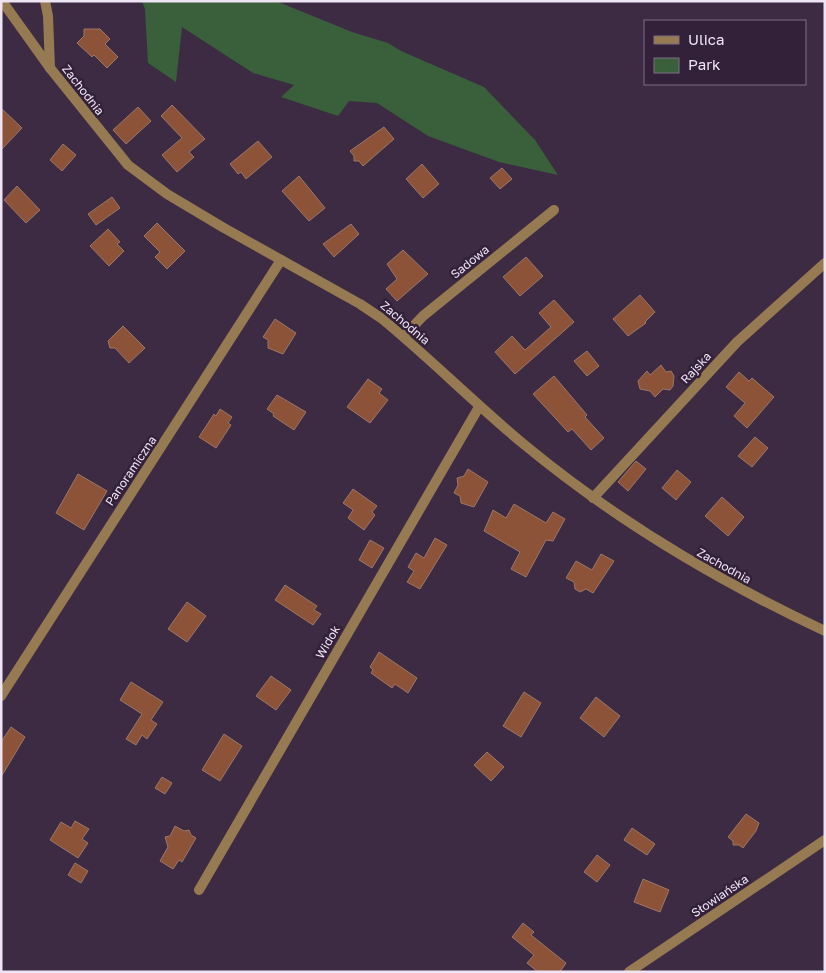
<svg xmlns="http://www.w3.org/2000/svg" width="826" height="973" font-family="'Golos Text',sans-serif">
	<rect width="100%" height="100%" fill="#3d2b44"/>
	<!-- green -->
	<path fill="#395f3b" d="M142 1H276L352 32 388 43 401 51 484 87 535 140 558 175 499 162 428 136 377 103 349 101 338 116 281 97 294 85 253 73 182 27 176 82 148 63 145 9Z"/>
	<!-- building -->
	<g fill="#8d5338" stroke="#9a7767">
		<path d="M84 29H100L110 39 105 44 118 57 107 68 94 55 92 57 77 43 84 36Z"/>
		<path d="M172 105 205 139 189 152 194 157 177 172 162 155 182 138 161 116Z"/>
		<path d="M138 107 151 121 126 144 113 130Z"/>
		<path d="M1 108 22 128 1 150Z"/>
		<path d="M384 127 394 139 363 166 359 161H354V156L350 151Z"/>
		<path d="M258 141 272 157 246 179 241 172 238 174 230 164Z"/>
		<path d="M63 144 76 155 62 171 50 160Z"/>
		<path d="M422 164 439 184 423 198 406 179Z"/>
		<path d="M502 168 512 179 500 189 490 178Z"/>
		<path d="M299 176 325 208 309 221 282 191Z"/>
		<path d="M17 186 40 210 26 223 4 200Z"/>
		<path d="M112 197 120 208 96 225 88 214Z"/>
		<path d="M157 223 185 251 167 269 155 257 160 252 144 236Z"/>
		<path d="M351 224 359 234 334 257 323 244Z"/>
		<path d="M108 229 120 242 117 244 124 251 109 266 90 246Z"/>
		<path d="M403 250 428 274 397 301 386 289 397 279 387 264Z"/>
		<path d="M526 257 543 276 520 296 503 277Z"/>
		<path d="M640 295 655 312 645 322 646 323 628 336 613 319Z"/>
		<path d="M554 300 574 322 515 374 495 352 512 336 525 350 551 327 539 313Z"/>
		<path d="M275 319 296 333 283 354 268 348V340L263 337Z"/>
		<path d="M123 326 145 348 129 363 115 348H110L108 341Z"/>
		<path d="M587 351 599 366 587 376 574 361Z"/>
		<path d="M661 365 666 372 671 371 674 376 673 386 670 390 663 389 655 397 650 391 640 389 638 381 647 371 650 375Z"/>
		<path d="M739 372 749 381 752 378 774 397 747 428 734 416 745 403 726 387Z"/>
		<path d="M554 376 587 415 585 417 604 438 591 450 572 429 568 432 533 394Z"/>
		<path d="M368 379 382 389 379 393 388 400 370 423 347 407Z"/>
		<path d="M277 395 306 412 294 430 273 416 274 414 267 409Z"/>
		<path d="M220 409 232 417 228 423 231 425 216 448 199 437 214 414 216 416Z"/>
		<path d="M755 437 768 448 752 467 738 456Z"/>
		<path d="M636 461 646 469 628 491 618 482Z"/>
		<path d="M468 469 488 482 474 507 461 503 460 496 454 493 458 485 457 478 464 476Z"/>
		<path d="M677 470 691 482 676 500 662 488Z"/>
		<path d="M78 474 107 491 84 530 56 513Z"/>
		<path d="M353 489 377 506 372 512 375 515 364 530 348 518 353 510 343 503Z"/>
		<path d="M722 497 744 517 728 536 705 516Z"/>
		<path d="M514 504 546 523 553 512 565 519 553 541 546 540 526 577 511 569 520 552 484 531 493 510 506 518Z"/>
		<path d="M435 538 447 545 420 589 407 582 414 571 408 567 416 553 424 558Z"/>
		<path d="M370 540 384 548 372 568 359 560Z"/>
		<path d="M601 554 614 561 593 593 586 589 580 592 575 589 574 582 566 578 576 561 592 570Z"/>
		<path d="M285 585 317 606 314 610 321 614 313 625 275 600Z"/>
		<path d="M187 602 206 616 187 642 168 629Z"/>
		<path d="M379 652 417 678 408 693 395 684 392 688 371 673 373 670 370 667Z"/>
		<path d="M271 676 291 690 276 710 256 696Z"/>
		<path d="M131 682 163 702 151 720 157 724 147 739 142 735 136 745 126 739 142 714 120 700Z"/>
		<path d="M524 692 541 703 521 737 503 726Z"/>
		<path d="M596 697 620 716 604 737 580 718Z"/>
		<path d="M11 727 25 737 1 777V742Z"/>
		<path d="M224 734 242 746 220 781 202 770Z"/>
		<path d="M487 752 504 767 491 781 474 765Z"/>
		<path d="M162 777 172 783 165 794 155 788Z"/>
		<path d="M746 814 759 823 756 831 743 848 739 845H733V841L728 837Z"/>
		<path d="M75 821 89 829 82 839 88 843 78 858 50 840 61 822 71 828Z"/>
		<path d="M175 826 184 831 189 830 191 835 196 838 182 862 179 860 173 869 160 861 168 847 165 837 170 836Z"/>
		<path d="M632 828 655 844 647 855 624 840Z"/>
		<path d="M597 855 610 865 597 882 584 872Z"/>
		<path d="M75 863 88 871 81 883 68 875Z"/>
		<path d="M643 879 669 890 660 912 634 902Z"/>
		<path d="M523 923 534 932 531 935 566 963 560 972H538L527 963 534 955 512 937Z"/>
	</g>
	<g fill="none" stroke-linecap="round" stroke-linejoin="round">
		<!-- minor -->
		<g stroke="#967a51" stroke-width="10">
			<path d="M2 1 50 68 128 165 167 194 224 228 360 304 381 318C431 359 476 405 526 446 617 521 718 581 825 631"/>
			<path d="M45 1 48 16 50 68"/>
			<path d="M404 336 423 316 554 210"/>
			<path d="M593 498 737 342 825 263"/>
			<path d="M1 696 281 260"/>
			<path d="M199 890 479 407"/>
		</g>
		<!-- tertiary -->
		<path stroke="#967a51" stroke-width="10" d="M629 972 825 840"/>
	</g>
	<g text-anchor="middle" stroke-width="5" stroke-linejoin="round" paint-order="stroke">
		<!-- street labels -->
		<g font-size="12" fill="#efe4f4" stroke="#33213a">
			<text transform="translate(83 90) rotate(52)" y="4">Zachodnia</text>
			<text transform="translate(470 262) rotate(-39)" y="4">Sadowa</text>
			<text transform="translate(405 323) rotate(40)" y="4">Zachodnia</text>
			<text transform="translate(696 368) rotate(-47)" y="4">Rajska</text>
			<text transform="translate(131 471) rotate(-56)" y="4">Panoramiczna</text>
			<text transform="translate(724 566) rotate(29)" y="4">Zachodnia</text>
			<text transform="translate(328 642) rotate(-60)" y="4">Widok</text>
			<text transform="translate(720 896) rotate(-34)" y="4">Słowiańska</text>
		</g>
	</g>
	<!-- border -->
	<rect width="826" height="973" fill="none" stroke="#efe4f4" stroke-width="5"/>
	<!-- legend -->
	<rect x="644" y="20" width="162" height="65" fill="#33213a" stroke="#7e6f84"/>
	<rect x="654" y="36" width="25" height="8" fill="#967a51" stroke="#7e6f84"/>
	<text x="688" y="45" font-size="15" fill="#efe4f4">Ulica</text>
	<rect x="654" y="58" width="25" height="15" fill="#395f3b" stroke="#7e6f84"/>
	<text x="688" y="70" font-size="15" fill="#efe4f4">Park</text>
</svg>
